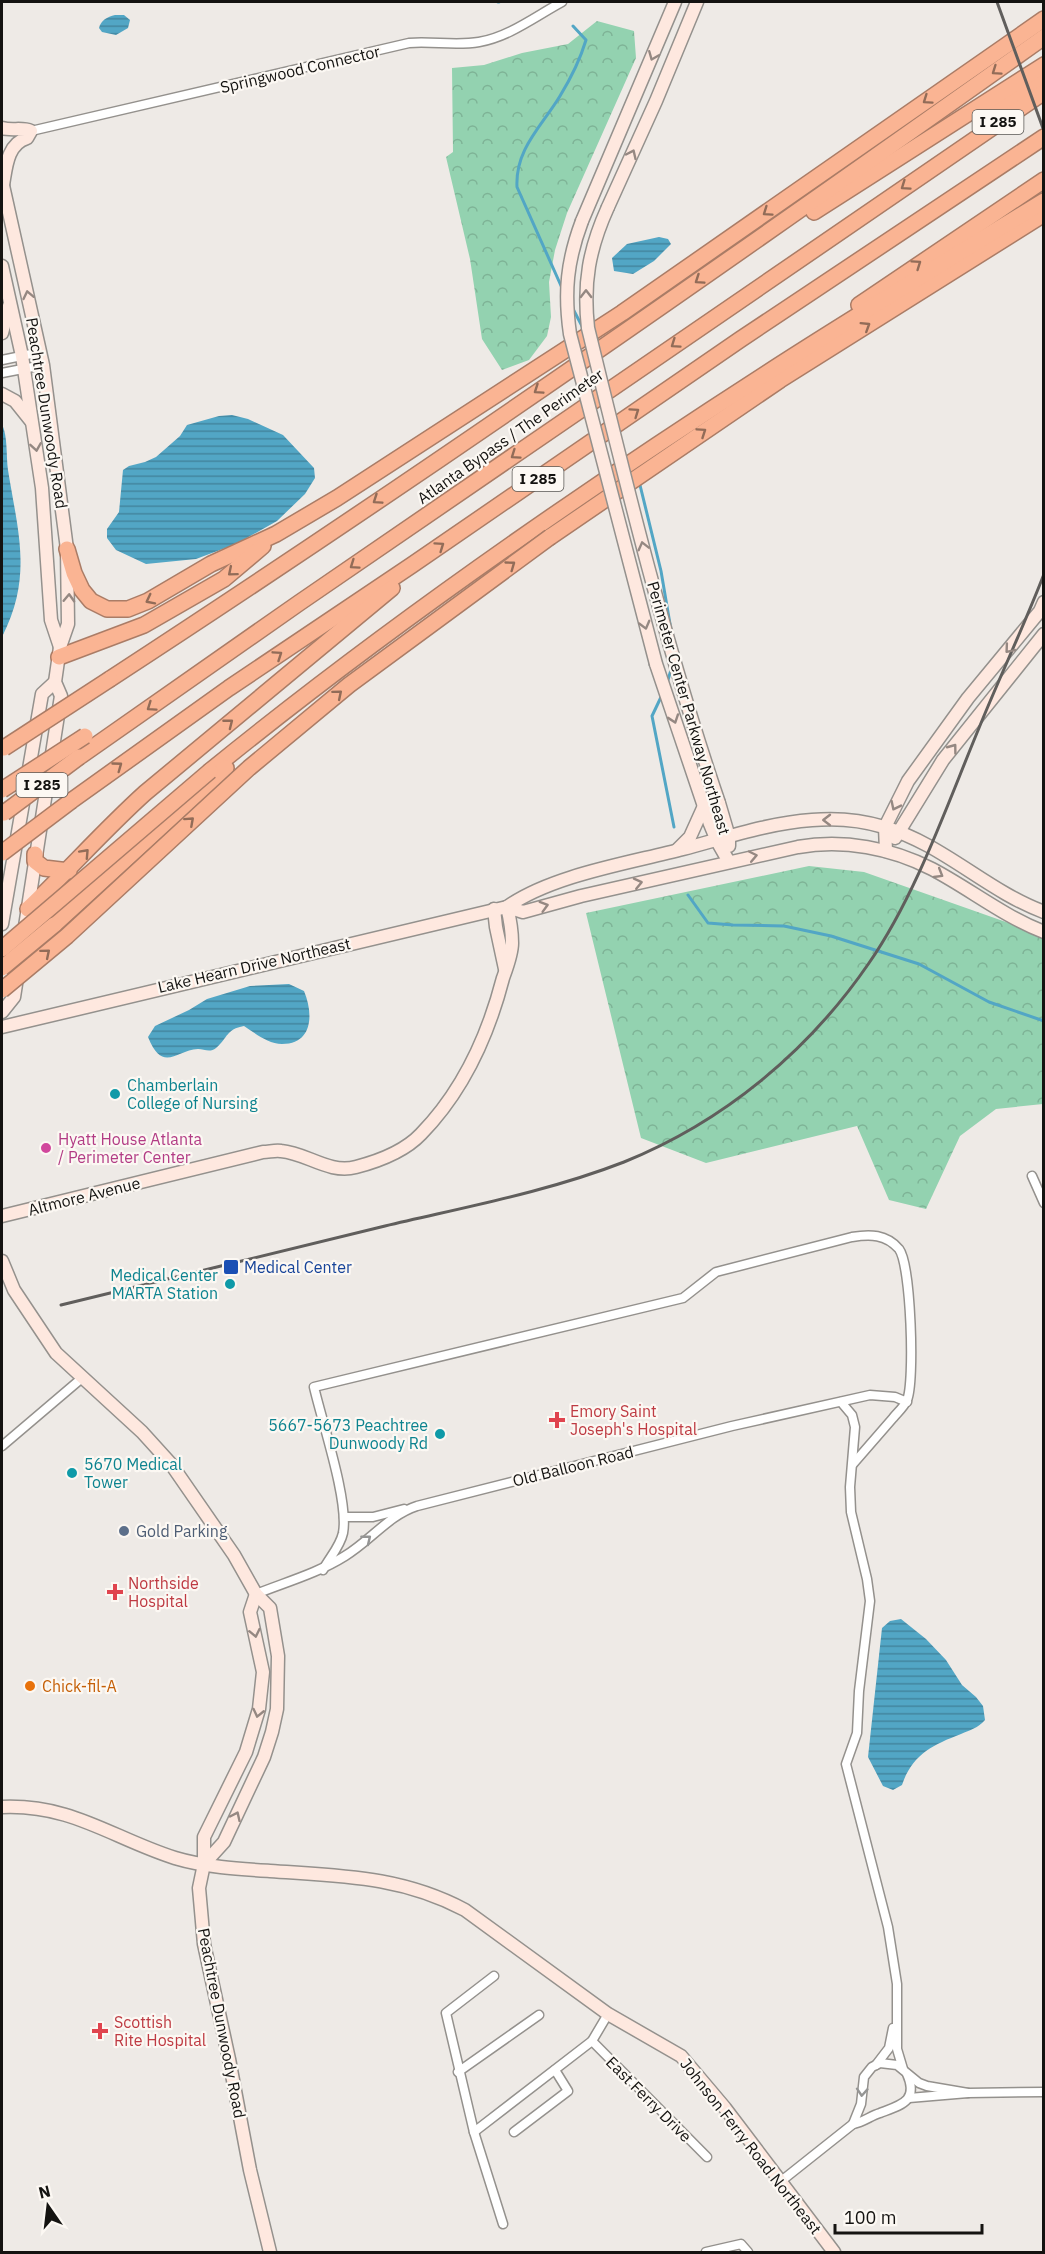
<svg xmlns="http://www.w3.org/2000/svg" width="1045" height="2254" font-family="'IBM Plex Sans',sans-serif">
	<defs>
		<pattern id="forest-crowns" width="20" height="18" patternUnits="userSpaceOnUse" patternTransform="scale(1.5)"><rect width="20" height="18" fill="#93d2b0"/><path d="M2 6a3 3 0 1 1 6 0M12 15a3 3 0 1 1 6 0" fill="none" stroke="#7eb396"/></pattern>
		<pattern id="water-rules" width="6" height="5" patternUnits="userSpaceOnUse" patternTransform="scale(1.5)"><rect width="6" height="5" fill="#52a6c5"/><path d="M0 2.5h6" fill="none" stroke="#43869f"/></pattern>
	</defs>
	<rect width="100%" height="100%" fill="#eeeae6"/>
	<!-- forest -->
	<g fill="url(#forest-crowns)">
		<path d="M597 21 634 31 636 58 567 213 555 250 549 282 551 317 547 336 529 360 502 370 482 339 470 259 446 157 453 152 452 68 484 65 522 53 568 44Z"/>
		<path d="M809 866 864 872 1043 935V1104L996 1109 960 1136 926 1209 889 1200 857 1126 706 1163 641 1138 586 913Z"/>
	</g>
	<!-- water -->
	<g fill="url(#water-rules)">
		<path d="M115 15H124L130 20 128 28 116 35 102 32 99 28C101 20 107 17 115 15Z"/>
		<path d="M659 237 668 239 671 244 654 261 633 274 614 271 612 258 627 244Z"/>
		<path d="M232 415 248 419 283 435 314 468 315 478 305 494 277 521 236 544 196 559 146 564 116 550 107 538V529L119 512 123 470 129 466 145 462 156 457 180 436 187 425 219 416Z"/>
		<path d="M2 424C8 437 6 456 8 470 18 533 33 576 2 637Z"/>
		<path d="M289 984 304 991C313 1012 314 1044 282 1044 268 1044 255 1033 244 1026 226 1029 228 1038 216 1048 210 1053 204 1049 198 1049 176 1050 163 1074 148 1037L155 1026 189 1010 207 999 250 986Z"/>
		<path d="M901 1619 926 1639 946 1660 962 1685 976 1697 983 1706 985 1720C978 1728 970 1730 961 1734 932 1745 912 1755 902 1785L893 1790 883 1786 868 1757 882 1628 890 1621Z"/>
	</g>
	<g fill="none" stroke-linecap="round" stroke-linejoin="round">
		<!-- stream -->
		<g stroke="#52a6c5" stroke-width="3">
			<path d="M498 2H499"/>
			<path d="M562 288 517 187C515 149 542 126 560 96 571 78 580 60 586 40L573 26"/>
			<path d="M572 307 583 328"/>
			<path d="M639 481 661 571 670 624"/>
			<path d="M667 683 671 670"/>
			<path d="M662 695 652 716 674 827"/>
			<path d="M688 895 708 923 733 925 784 926 831 936 919 964 989 1002 1044 1021"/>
		</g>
		<!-- street casing -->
		<g stroke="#94918d" stroke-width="11">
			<g id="street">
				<path d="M31 131 409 43C432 41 456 46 479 42 509 37 536 16 562 2"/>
				<path d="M2 360 41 352"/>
				<path d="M2 373 43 365"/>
				<path d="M1032 1176 1044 1203"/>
				<path d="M841 1402 852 1415 855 1427 850 1487 851 1512 867 1579 870 1601 859 1691 857 1733 846 1764 888 1927 897 1984V2049L903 2069"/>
				<path d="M2 1446 82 1378"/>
				<path d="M344 1517H373L404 1509"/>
				<path d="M323 1570C329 1558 340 1547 343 1533 349 1501 322 1422 314 1387L683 1298 716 1272 852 1237C870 1234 886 1234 899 1249 911 1265 915 1382 907 1400 904 1407 897 1413 893 1418 879 1434 866 1449 853 1464"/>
				<path d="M256 1594C286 1582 318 1573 345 1556 370 1541 389 1515 417 1506L732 1426 870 1395 895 1397 907 1402"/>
				<path d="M494 1976 446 2013 474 2132 503 2224"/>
				<path d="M592 2041 707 2157"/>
				<path d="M876 2065 889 2048 893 2028"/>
				<path d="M458 2072 539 2015"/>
				<path d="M909 2098 968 2093 1044 2092"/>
				<path d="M853 2124 861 2104 864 2077 872 2067 880 2063 897 2065 919 2083 927 2086 968 2093"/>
				<path d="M474 2132 592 2041 608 2014"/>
				<path d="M514 2132 568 2091 555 2070"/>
				<path d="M780 2182 853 2124C864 2122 870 2116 880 2113 901 2105 919 2101 907 2074"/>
				<path d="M706 2252 741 2244 748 2252"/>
			</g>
		</g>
		<!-- secondary casing -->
		<g stroke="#94918d" stroke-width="15">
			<g id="secondary">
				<path d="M2 128C12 131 22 127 31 131L27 138C7 144 6 168 3 185"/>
				<path d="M2 181 43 365 67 549 68 624 60 647 55 682 61 696 14 997 2 1012"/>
				<path d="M608 207 656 101 697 2"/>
				<path d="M582 221 675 2"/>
				<path d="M2 266 22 356 42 488 51 620 60 647"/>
				<path d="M2 333 9 306"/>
				<path d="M2 394 15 401 31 421"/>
				<path d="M656 664 710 824 717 841 729 862"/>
				<path d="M719 803 729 837V846"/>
				<path d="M895 838 943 760 1044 634"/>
				<path d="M677 850 690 837 704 806"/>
				<path d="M886 851 885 827 908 781 968 698 1040 611 1044 602"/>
				<path d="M507 907 523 912 581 896 798 847C844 839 891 848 932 869 970 889 1003 916 1044 932"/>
				<path d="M494 909 496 927 505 969"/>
				<path d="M2 924 42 694 55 682"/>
				<path d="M2 1027 507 907C552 875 630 863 683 849 725 838 768 823 812 820 835 818 861 820 884 827 943 844 987 891 1044 912"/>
				<path d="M2 1216 263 1152C269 1152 275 1150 281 1151 307 1153 328 1174 356 1167 379 1161 404 1152 421 1134 463 1091 488 1036 503 978 507 967 512 954 512 943 512 931 510 919 507 907"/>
				<path d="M2 1261 14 1290 56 1353 142 1432 171 1464 234 1555 256 1594 270 1608 278 1656 277 1709 272 1732 264 1757 224 1842 204 1864"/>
				<path d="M256 1594 250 1612 263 1672 259 1709 246 1752 204 1837V1864L199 1888 204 1944 229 2059 250 2170 270 2252"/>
				<path d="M2 1807C72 1804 112 1838 175 1858 205 1867 239 1869 270 1871 341 1876 401 1876 465 1910L608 2014 681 2056 725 2108 834 2252"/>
			</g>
		</g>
		<!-- highway casing -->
		<g stroke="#aa7c66" stroke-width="18">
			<g id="highway">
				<path d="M987 119 1039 78"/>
				<path d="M814 212 1044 65"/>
				<path d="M859 305 1044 180"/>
				<path d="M550 537 780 380 1044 214"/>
				<path d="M67 549 74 573 82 590 91 601 107 609H128L148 601 211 564 276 534 337 498 622 313 1044 19"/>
				<path d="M59 657 144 625 224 579 263 546"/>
				<path d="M110 679C426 473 736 256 1044 37"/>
				<path d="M79 757 299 603 1044 92"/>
				<path d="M210 771C387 627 576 496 767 373 858 314 951 258 1044 201"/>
				<path d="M71 801 229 688 412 565 741 339 1044 137"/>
				<path d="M35 854V861L44 868 69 871"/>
				<path d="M28 909C68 871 104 830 145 793L392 588"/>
				<path d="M54 925 226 768"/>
			</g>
		</g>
		<!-- street -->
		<use href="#street" stroke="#fff" stroke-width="8"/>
		<!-- secondary -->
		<use href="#secondary" stroke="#fee8df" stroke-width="12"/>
		<!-- highway -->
		<use href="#highway" stroke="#fab493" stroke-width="15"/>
		<!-- rail -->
		<g stroke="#605e5c" stroke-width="3">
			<path d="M997 2 1044 131"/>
			<path d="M61 1305C169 1279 277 1252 385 1226 465 1207 547 1192 624 1162 723 1122 808 1052 869 963 916 895 947 805 979 728 1000 676 1024 626 1044 574"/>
		</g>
		<!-- secondary-bridge casing -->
		<g stroke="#94918d" stroke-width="15" stroke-linecap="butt">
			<g id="secondary-bridge">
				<path d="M608 207C589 249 583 283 588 328 627 488 666 648 719 803"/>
				<path d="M582 221C567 261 564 292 570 334L656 664"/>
			</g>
		</g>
		<!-- highway-bridge casing -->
		<g stroke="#aa7c66" stroke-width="18" stroke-linecap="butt">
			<g id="highway-bridge">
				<path d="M4 748 110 679"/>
				<path d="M2 790 85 736"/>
				<path d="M4 813 79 757"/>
				<path d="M2 853 71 801"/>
				<path d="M2 949 210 771"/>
				<path d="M2 968 54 925"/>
				<path d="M2 990 67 936 249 768 349 685 550 537"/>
			</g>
		</g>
		<!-- secondary-bridge -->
		<use href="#secondary-bridge" stroke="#fee8df" stroke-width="12"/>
		<!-- highway-bridge -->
		<use href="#highway-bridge" stroke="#fab493" stroke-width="15"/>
	</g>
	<!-- one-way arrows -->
	<defs><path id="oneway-chevron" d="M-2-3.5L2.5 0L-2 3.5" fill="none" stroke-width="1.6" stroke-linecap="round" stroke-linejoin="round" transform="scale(1.5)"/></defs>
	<g stroke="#958882">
		<use href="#oneway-chevron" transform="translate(653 56) rotate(112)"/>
		<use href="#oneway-chevron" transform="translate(632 154) rotate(-65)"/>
		<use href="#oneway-chevron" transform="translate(586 294) rotate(-90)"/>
		<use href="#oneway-chevron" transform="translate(28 295) rotate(-102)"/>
		<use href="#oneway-chevron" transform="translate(36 447) rotate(81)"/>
		<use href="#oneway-chevron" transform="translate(643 546) rotate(-104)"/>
		<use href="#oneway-chevron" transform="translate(69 598) rotate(-88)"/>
		<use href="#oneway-chevron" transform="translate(645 625) rotate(75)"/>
		<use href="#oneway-chevron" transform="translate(1009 649) rotate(130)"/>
		<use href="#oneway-chevron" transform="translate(674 719) rotate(71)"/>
		<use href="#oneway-chevron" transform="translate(953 748) rotate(-53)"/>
		<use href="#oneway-chevron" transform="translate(895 806) rotate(116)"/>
		<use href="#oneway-chevron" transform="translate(827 820) rotate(-180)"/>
		<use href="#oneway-chevron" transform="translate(753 856) rotate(-12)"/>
		<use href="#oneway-chevron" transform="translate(939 874) rotate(31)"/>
		<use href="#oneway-chevron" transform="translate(638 883) rotate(-13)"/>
		<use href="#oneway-chevron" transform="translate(544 906) rotate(-16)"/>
		<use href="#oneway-chevron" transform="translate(255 1633) rotate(78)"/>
		<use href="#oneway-chevron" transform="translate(258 1713) rotate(103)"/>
		<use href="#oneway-chevron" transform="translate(236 1816) rotate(-65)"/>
	</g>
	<g stroke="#926c58">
		<use href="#oneway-chevron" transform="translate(996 71) rotate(145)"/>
		<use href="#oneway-chevron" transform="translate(927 100) rotate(145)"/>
		<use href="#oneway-chevron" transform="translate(905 186) rotate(145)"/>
		<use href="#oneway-chevron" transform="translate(767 212) rotate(145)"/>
		<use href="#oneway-chevron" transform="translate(917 264) rotate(-35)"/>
		<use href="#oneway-chevron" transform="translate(699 280) rotate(146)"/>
		<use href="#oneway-chevron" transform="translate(866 326) rotate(-32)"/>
		<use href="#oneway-chevron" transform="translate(675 344) rotate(145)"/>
		<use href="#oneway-chevron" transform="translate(538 390) rotate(146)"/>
		<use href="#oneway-chevron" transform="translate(635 412) rotate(-35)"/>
		<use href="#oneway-chevron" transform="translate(702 432) rotate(-34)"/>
		<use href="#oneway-chevron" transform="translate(515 455) rotate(145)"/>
		<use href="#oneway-chevron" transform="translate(377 500) rotate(146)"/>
		<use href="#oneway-chevron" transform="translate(440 546) rotate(-35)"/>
		<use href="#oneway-chevron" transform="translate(354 565) rotate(145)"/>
		<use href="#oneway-chevron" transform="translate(511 565) rotate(-36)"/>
		<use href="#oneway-chevron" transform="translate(232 572) rotate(140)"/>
		<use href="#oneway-chevron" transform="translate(150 600) rotate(153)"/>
		<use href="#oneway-chevron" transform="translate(278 655) rotate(-34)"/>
		<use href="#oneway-chevron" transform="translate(338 694) rotate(-40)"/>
		<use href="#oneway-chevron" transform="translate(151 707) rotate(145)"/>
		<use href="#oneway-chevron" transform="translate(229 723) rotate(-38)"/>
		<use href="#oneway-chevron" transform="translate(118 766) rotate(-36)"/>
		<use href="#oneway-chevron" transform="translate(190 821) rotate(-42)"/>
		<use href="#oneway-chevron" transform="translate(85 853) rotate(-47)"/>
		<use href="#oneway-chevron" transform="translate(46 953) rotate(-40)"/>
	</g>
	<g stroke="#959594">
		<use href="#oneway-chevron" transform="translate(367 1539) rotate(-39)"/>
		<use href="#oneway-chevron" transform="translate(862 2092) rotate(94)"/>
	</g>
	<!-- markers -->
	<g fill="#0f9aa8" stroke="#fcf8f3" stroke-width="2">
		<circle cx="115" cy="1094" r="6"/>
		<circle cx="230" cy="1284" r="6"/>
		<circle cx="440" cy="1434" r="6"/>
		<circle cx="72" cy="1473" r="6"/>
	</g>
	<circle fill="#d1479c" stroke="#fcf8f3" stroke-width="2" cx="46" cy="1148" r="6"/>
	<rect fill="#1a4fb4" stroke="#fcf8f3" stroke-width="2" x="223" y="1259" width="16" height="16" rx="3"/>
	<g fill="#e0444e" stroke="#fcf8f3" stroke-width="2">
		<path d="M554 1411h6v6h6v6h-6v6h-6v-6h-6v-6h6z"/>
		<path d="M112 1583h6v6h6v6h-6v6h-6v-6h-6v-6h6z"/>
		<path d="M97 2022h6v6h6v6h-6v6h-6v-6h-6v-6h6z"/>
	</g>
	<circle fill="#5c6f8a" stroke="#fcf8f3" stroke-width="2" cx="124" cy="1531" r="6"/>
	<circle fill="#e8710a" stroke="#fcf8f3" stroke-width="2" cx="30" cy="1686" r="6"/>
	<g text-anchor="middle" stroke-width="4.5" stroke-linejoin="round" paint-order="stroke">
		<!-- shield labels -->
		<g fill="#fcf8f3" stroke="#5a5855" stroke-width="1.5">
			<rect x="972.5" y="110" width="51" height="24" rx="4.5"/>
			<rect x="512.5" y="467" width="51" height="24" rx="4.5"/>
			<rect x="16.5" y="773" width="51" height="24" rx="4.5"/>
		</g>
		<g font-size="15" font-weight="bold" fill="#141311">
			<text x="998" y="127">I 285</text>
			<text x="538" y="484">I 285</text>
			<text x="42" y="790">I 285</text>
		</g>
		<!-- street labels -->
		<g font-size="16" fill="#141311" stroke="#fcf8f3">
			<text transform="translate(300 69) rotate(-13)" y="6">Springwood Connector</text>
			<text transform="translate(47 413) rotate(81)" y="6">Peachtree Dunwoody Road</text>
			<text transform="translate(510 436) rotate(-35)" y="6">Atlanta Bypass / The Perimeter</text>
			<text transform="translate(689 708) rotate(74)" y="6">Perimeter Center Parkway Northeast</text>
			<text transform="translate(254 965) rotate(-13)" y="6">Lake Hearn Drive Northeast</text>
			<text transform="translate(84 1196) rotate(-14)" y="6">Altmore Avenue</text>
			<text transform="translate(573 1466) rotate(-14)" y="6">Old Balloon Road</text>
			<text transform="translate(222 2023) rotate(79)" y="6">Peachtree Dunwoody Road</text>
			<text transform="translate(649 2099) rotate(45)" y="6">East Ferry Drive</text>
			<text transform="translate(751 2146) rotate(52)" y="6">Johnson Ferry Road Northeast</text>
		</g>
		<!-- culture labels -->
		<g font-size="16" fill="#0d838f" stroke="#fcf8f3" text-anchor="start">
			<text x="127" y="1091">Chamberlain<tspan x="127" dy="18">College of Nursing</tspan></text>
			<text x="218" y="1281" text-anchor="end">Medical Center<tspan x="218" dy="18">MARTA Station</tspan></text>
			<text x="428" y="1431" text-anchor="end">5667-5673 Peachtree<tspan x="428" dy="18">Dunwoody Rd</tspan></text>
			<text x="84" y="1470">5670 Medical<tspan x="84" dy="18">Tower</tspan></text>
		</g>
		<!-- hotel labels -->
		<g font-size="16" fill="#b23c85" stroke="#fcf8f3" text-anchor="start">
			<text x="58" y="1145">Hyatt House Atlanta<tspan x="58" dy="18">/ Perimeter Center</tspan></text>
		</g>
		<!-- transit labels -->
		<g font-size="16" fill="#164399" stroke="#fcf8f3" text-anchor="start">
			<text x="244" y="1273">Medical Center</text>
		</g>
		<!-- health labels -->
		<g font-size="16" fill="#be3a42" stroke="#fcf8f3" text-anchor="start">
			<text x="570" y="1417">Emory Saint<tspan x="570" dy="18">Joseph's Hospital</tspan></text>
			<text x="128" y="1589">Northside<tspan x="128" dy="18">Hospital</tspan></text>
			<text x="114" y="2028">Scottish<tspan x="114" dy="18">Rite Hospital</tspan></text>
		</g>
		<!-- service labels -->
		<g font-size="16" fill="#4e5e75" stroke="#fcf8f3" text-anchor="start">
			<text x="136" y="1537">Gold Parking</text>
		</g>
		<!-- food labels -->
		<g font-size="16" fill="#c56008" stroke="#fcf8f3" text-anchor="start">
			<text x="42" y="1692">Chick-fil-A</text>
		</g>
	</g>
	<!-- border -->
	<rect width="1045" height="2254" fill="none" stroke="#141311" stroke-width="6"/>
	<!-- north arrow -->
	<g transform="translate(48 2206) rotate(346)" stroke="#fcf8f3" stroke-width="4.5" paint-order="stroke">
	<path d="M0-4.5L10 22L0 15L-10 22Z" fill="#141311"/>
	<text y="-9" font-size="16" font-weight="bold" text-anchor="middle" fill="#141311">N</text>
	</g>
	<!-- scale -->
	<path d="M835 2224v9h147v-9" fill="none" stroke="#141311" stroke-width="3"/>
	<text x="844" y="2224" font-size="18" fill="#141311" stroke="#fcf8f3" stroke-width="4.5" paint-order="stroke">100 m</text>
</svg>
